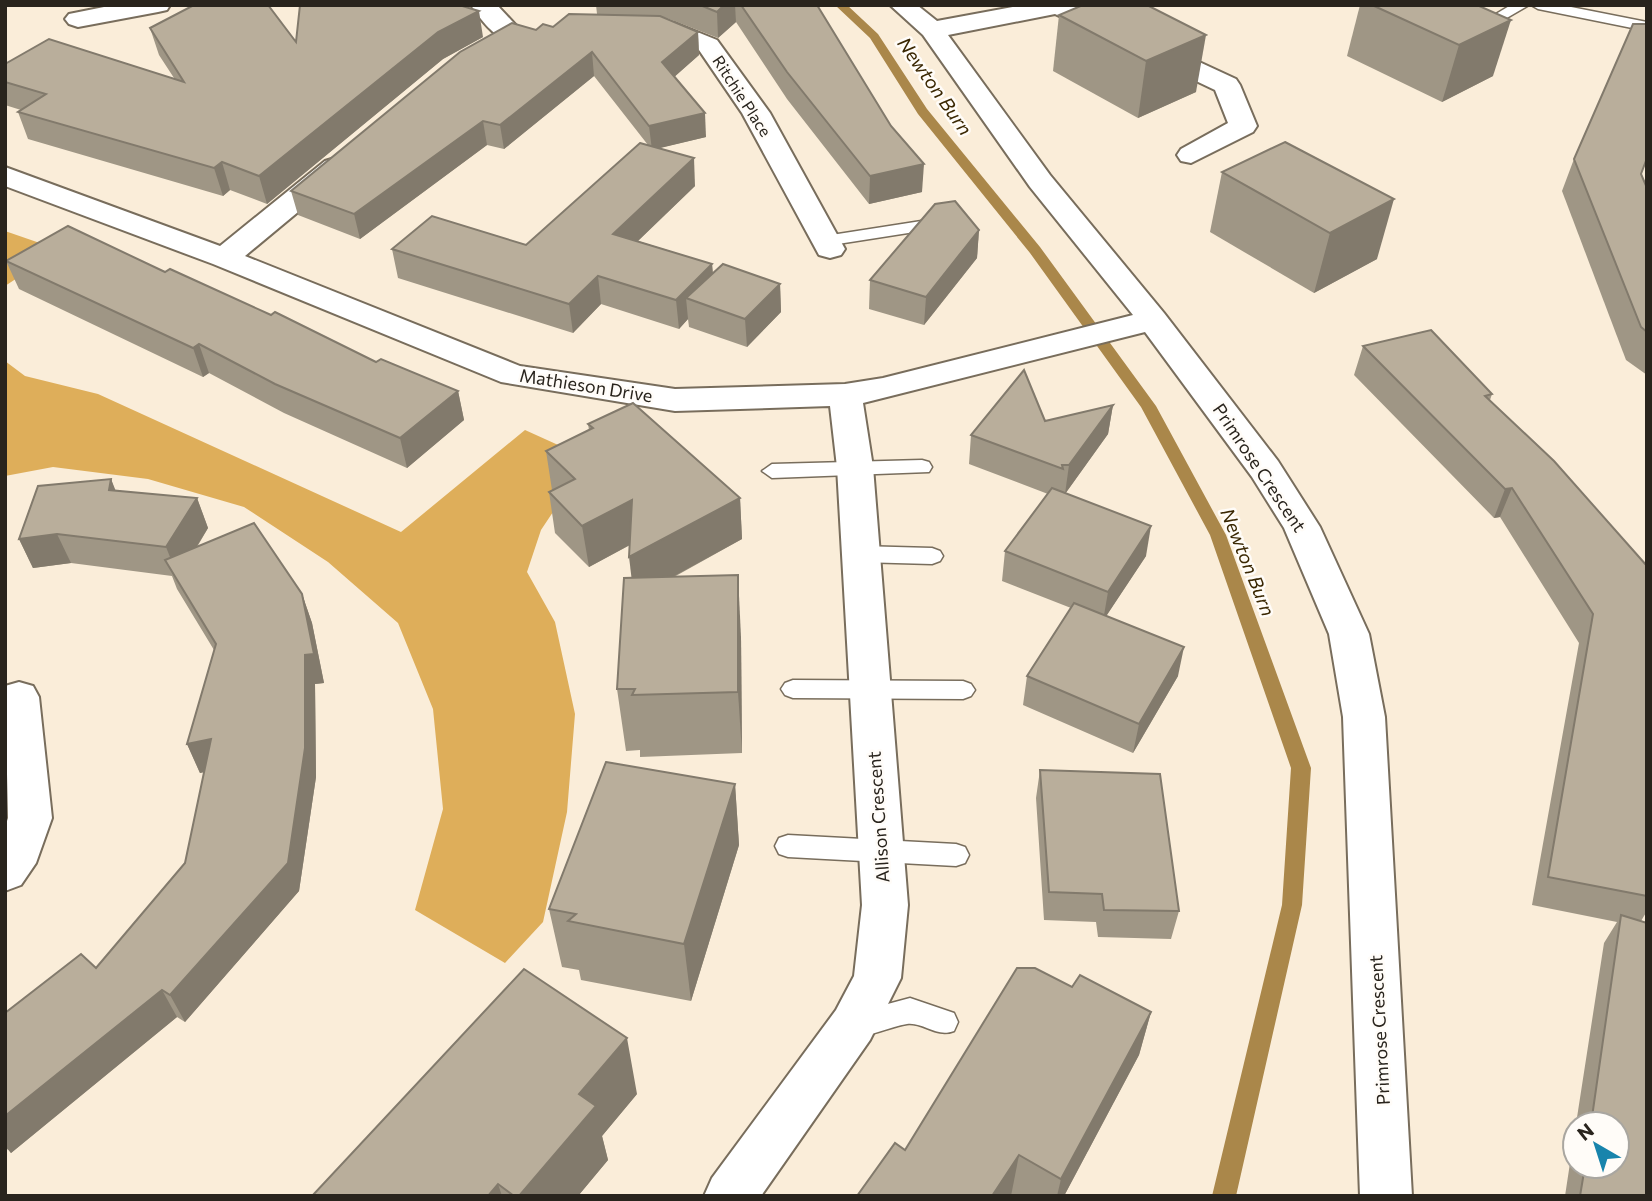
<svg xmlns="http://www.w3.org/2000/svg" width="1652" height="1201" font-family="Commissioner,sans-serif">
	<rect width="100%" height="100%" fill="#faedd9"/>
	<!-- forest -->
	<g fill="#deae5a">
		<path d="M5 231 60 250 5 286Z"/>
		<path d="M5 361 25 376 98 394 401 532 525 430 567 449 573 482 541 530 527 572 555 622 575 714 567 812 543 922 505 963 415 910 443 809 433 709 398 623 328 562 244 507 148 479 53 467 5 476Z"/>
	</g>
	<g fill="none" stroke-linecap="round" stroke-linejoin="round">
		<!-- stream -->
		<path fill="#aa874a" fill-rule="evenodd" d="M835 5H847L878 34 927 109 1040 247 1156 406 1226 535 1311 768 1302 905 1236 1196H1212L1282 905 1291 768 1210 535 1141 407 1030 253 918 114 870 38Z"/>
		<!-- lane casing -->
		<g stroke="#786d5c" stroke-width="3">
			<g id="lane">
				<path d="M1511 5H1529L1486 30H1476L1474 27Z"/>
				<path d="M1531 5H1561L1647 22V31L1538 9Z"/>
				<path d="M947 217 956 222 953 226 825 246 816 241 825 236Z"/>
				<path d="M922 460 929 462 932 467 929 472 772 478 762 471 772 464Z"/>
				<path d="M859 546 932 548 940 551 943 556 940 561 932 564 859 562 851 559 848 554 851 549Z"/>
				<path d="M793 680 963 681 971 684 975 690 971 696 963 699 793 698 785 695 781 689 785 683Z"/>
				<path d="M788 835 956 844 965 847 969 855 965 863 956 866 788 857 779 854 775 846 779 838Z"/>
				<path d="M910 998 954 1013 958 1022 954 1031C936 1038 924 1022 907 1024 886 1027 863 1042 843 1034L839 1025 843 1016Z"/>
			</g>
		</g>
		<!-- street casing -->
		<g stroke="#786d5c" stroke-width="4">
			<g id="street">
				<path d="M114 5H170L167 10 158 12 78 27 69 24 65 19 69 14Z"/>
				<path d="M471 5H497L525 35 521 40C500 46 482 22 471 5Z"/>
				<path d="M890 5H917L937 21 1023 5H1076L1236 79 1240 85 1257 126 1253 132 1191 163 1181 161 1177 155 1181 149 1228 123 1215 90 1055 14 948 35 1050 175 1164 313 1278 461 1320 527 1369 634 1385 717 1412 1196H1360L1343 717 1329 634 1284 528 1252 477 1145 332 863 403 873 467 908 905 901 978 870 1040 761 1196H704L712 1178 836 1010 854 976 862 905 837 467 830 406 675 411 501 382 213 264 5 186V167L220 246 325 161 335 158 345 161 349 167 345 173 245 256 520 366 675 389 845 384 883 378 1133 315 1030 187 923 35Z"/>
				<path d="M647 20 675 23 717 40 770 113 845 249 841 255 830 258 819 255 742 113 699 50 663 36 638 33 634 28 638 23Z"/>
				<path d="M19 682 33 686 39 697 52 818 36 863 21 885 5 891V827L8 818 5 686Z"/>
			</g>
		</g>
		<!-- lane -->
		<use href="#lane" fill="#fff" fill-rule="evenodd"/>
		<!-- street -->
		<use href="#street" fill="#fff" fill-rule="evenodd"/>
	</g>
	<!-- wall -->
	<g fill="#9f9685">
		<path d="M596 5H817L922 192 869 204 787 99 736 22 718 38 664 17 698 32 699 55 674 77 706 137 659 148 695 186 638 241 712 264 713 273 780 284 781 312 747 347 689 327 688 319 679 329 601 304 573 333 398 278 392 249 526 245 648 145 594 76 504 149 487 145 360 239 298 215 291 191 553 27 597 14Z"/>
		<path d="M1083 5 1196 92 1138 118 1053 71 1059 15Z"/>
		<path d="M1360 5H1477L1493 76 1442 102 1347 56Z"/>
		<path d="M150 28 296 42 483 37 443 59 267 204 230 190 223 196 28 139 18 112 21 110 5 105V64L174 78 159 55Z"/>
		<path d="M1574 159 1641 174 1647 188V375L1626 360 1562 191Z"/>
		<path d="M1222 172 1377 259 1314 293 1210 232Z"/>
		<path d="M979 230 977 258 924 325 869 309 870 280Z"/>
		<path d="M6 261 165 272 271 315 376 362 458 391 464 420 407 468 284 413 209 373 203 377 19 289Z"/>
		<path d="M1363 346 1492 394 1490 400 1647 566V911L1641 921 1647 1196H1565L1575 1130V1166H1617V1124H1576L1604 943 1617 922 1532 905 1579 643 1500 517 1494 518 1354 375Z"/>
		<path d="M1113 405 1108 434 1065 494 1146 556 1106 616 1178 676 1133 753 1023 705 1027 676 1071 608 1002 581 1005 551 1048 494 969 464 971 435 1045 421Z"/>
		<path d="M588 424 740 498 742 539 674 577 741 637 742 753 640 757V750L626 751 617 689 632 578 630 545 589 567 555 533 549 492 552 490 546 451 589 430Z"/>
		<path d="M111 479 115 491 197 498 208 528 197 547 302 594 312 623 324 683 315 684 316 777 299 891 185 1022 177 1017 11 1153 8 1149 5 1151V1013L96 968 185 863 204 772 200 773 187 744 214 650 177 589 172 576 71 563 33 568 19 539Z"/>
		<path d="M1040 770 1179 911 1171 939 1098 937 1096 922 1044 920 1036 798Z"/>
		<path d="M735 784 739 845 691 1001 581 980 579 970 562 967 549 909Z"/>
		<path d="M1072 987 1151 1012 1139 1055 1064 1196H857Z"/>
		<path d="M637 1094 602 1136 608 1160 578 1196H312Z"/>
	</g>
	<!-- shaded-wall -->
	<g fill="#827a6c">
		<path d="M724 5H735L736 22 718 38 717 12Z"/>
		<path d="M479 11 483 37 443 59 267 204 259 176 438 32Z"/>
		<path d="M1511 20 1493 76 1442 102 1459 45Z"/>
		<path d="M698 32 699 55 664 86 662 62Z"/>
		<path d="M1206 35 1196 92 1138 118 1146 61Z"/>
		<path d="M592 52 594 76 504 149 500 125Z"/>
		<path d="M705 113 706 137 652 150 649 126Z"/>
		<path d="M483 121 487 145 360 239 354 214Z"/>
		<path d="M694 158 695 186 616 262 613 234Z"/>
		<path d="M222 162 230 190 223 196 214 168Z"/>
		<path d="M924 164 922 192 869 204 870 176Z"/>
		<path d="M1394 199 1377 259 1314 293 1330 233Z"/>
		<path d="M979 230 977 258 924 325 926 297Z"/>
		<path d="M712 264 714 292 686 298 688 319 679 329 676 300Z"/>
		<path d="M598 276 601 304 573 333 569 304Z"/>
		<path d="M780 284 781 312 747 347 745 319Z"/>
		<path d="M199 344 209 373 203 377 193 348Z"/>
		<path d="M458 391 464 420 407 468 400 438Z"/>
		<path d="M1113 405 1108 434 1065 494 1069 465Z"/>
		<path d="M111 479 123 509 109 490Z"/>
		<path d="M1512 488 1500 517 1494 518 1505 489Z"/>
		<path d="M197 498 208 528 178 577 166 547Z"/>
		<path d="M740 498 742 539 634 598 629 557Z"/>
		<path d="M632 500 637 541 589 567 582 526Z"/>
		<path d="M1151 526 1146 556 1103 621 1108 592Z"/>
		<path d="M57 534 71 563 33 568 19 539Z"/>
		<path d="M738 575 741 637 742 753 738 692Z"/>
		<path d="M302 594 312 623 324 683 315 684 316 777 299 891 185 1022 170 995Z"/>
		<path d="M1184 647 1178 676 1133 753 1139 724Z"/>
		<path d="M211 739 223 768 200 773 187 744Z"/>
		<path d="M735 784 739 845 691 1001 684 944Z"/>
		<path d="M162 990 177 1017 11 1153 5 1146V1116Z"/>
		<path d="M1151 1012 1139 1055 1064 1196H1057L1061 1179Z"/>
		<path d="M627 1038 637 1094 602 1136 608 1160 578 1196H519L579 1094Z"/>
		<path d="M1019 1155 1011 1196H992Z"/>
		<path d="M498 1184 502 1196H488Z"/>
	</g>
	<!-- building -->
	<g fill="#b9ae9b" stroke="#827a6c" stroke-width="2">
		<path d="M194 5H268L296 42 300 5H459L479 11 438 32 259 176 222 162 214 168 18 112 46 94 5 82V64L49 39 184 82 150 28Z"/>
		<path d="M700 5H724L717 12Z"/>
		<path d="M741 5H817L891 126 924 164 870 176 787 72Z"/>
		<path d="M1083 5H1147L1206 35 1146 61 1059 15Z"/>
		<path d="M1372 5H1477L1511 20 1459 45Z"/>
		<path d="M569 14 660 16 698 32 662 62 705 113 649 126 592 52 500 125 483 121 354 214 291 191 460 52 512 23 536 30 543 24 553 27Z"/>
		<path d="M1633 24H1647V158L1641 174 1647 188V332L1641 327 1574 159Z"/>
		<path d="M1285 142 1394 199 1330 233 1222 172Z"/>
		<path d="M640 143 694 158 613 234 712 264 676 300 598 276 569 304 392 249 432 216 526 245Z"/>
		<path d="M955 201 979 230 926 297 870 280 935 204Z"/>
		<path d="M68 226 165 272 170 269 271 315 275 312 376 362 381 359 458 391 400 438 275 384 199 344 193 348 6 261Z"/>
		<path d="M723 264 780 284 745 319 686 298Z"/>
		<path d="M1431 330 1492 394 1485 396 1554 461 1647 566V896L1548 877 1593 614 1512 488 1505 489 1363 346Z"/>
		<path d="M1024 370 1045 421 1113 405 1069 465H1062L1063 469 971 435Z"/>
		<path d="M633 403 740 498 629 557 632 500 582 526 549 492 575 479 546 451 593 428 588 424Z"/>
		<path d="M111 479 109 490 197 498 166 547 57 534 19 539 38 486Z"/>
		<path d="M1052 488 1151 526 1108 592 1005 551Z"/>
		<path d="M254 523 302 594 314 654 305 655V748L288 863 170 995 162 990 5 1116V1013L81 954 96 968 185 863 211 739 187 744 216 644 165 560Z"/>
		<path d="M738 575V692L632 695 635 689H617L624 578Z"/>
		<path d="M1074 603 1184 647 1139 724 1027 676Z"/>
		<path d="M606 762 735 784 684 944 568 921 576 914 549 909Z"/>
		<path d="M1040 770 1160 774 1179 911 1104 910 1102 894 1049 892Z"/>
		<path d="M1621 915 1647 923V1196H1580L1585 1166H1617V1124H1591Z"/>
		<path d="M1017 968H1035L1072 987 1080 975 1151 1012 1061 1179 1019 1155 992 1196H857L895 1143 905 1150Z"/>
		<path d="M524 969 627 1038 579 1094 596 1106 519 1196H514L498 1184 488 1196H312Z"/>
	</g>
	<g text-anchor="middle" stroke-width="5" stroke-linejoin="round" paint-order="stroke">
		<!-- far-street labels -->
		<g font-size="16" fill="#29241d" stroke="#fffcf8">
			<text transform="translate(742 96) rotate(57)" y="6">Ritchie Place</text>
		</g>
		<!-- street labels -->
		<g font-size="18" fill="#29241d" stroke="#fffcf8">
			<text transform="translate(586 386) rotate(9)" y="6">Mathieson Drive</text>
			<text transform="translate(1259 468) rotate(56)" y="6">Primrose Crescent</text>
			<text transform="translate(879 817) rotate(-94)" y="6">Allison Crescent</text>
			<text transform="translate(1380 1030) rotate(-93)" y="6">Primrose Crescent</text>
		</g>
		<!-- water labels -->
		<g font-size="19" font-style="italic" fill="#3a2702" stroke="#fffcf8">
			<text transform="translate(935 86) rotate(55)" y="7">Newton Burn</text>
			<text transform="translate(1248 562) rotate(68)" y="7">Newton Burn</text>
		</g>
	</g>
	<!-- border -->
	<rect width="1652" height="1201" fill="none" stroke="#29241d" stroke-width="14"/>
	<!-- north arrow -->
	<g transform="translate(1596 1145) rotate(321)"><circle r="33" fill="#fffcf8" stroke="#a9a6a0" stroke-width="2"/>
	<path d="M0-5L12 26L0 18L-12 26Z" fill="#1884ac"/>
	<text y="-10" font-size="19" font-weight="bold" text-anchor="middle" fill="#29241d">N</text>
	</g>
</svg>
